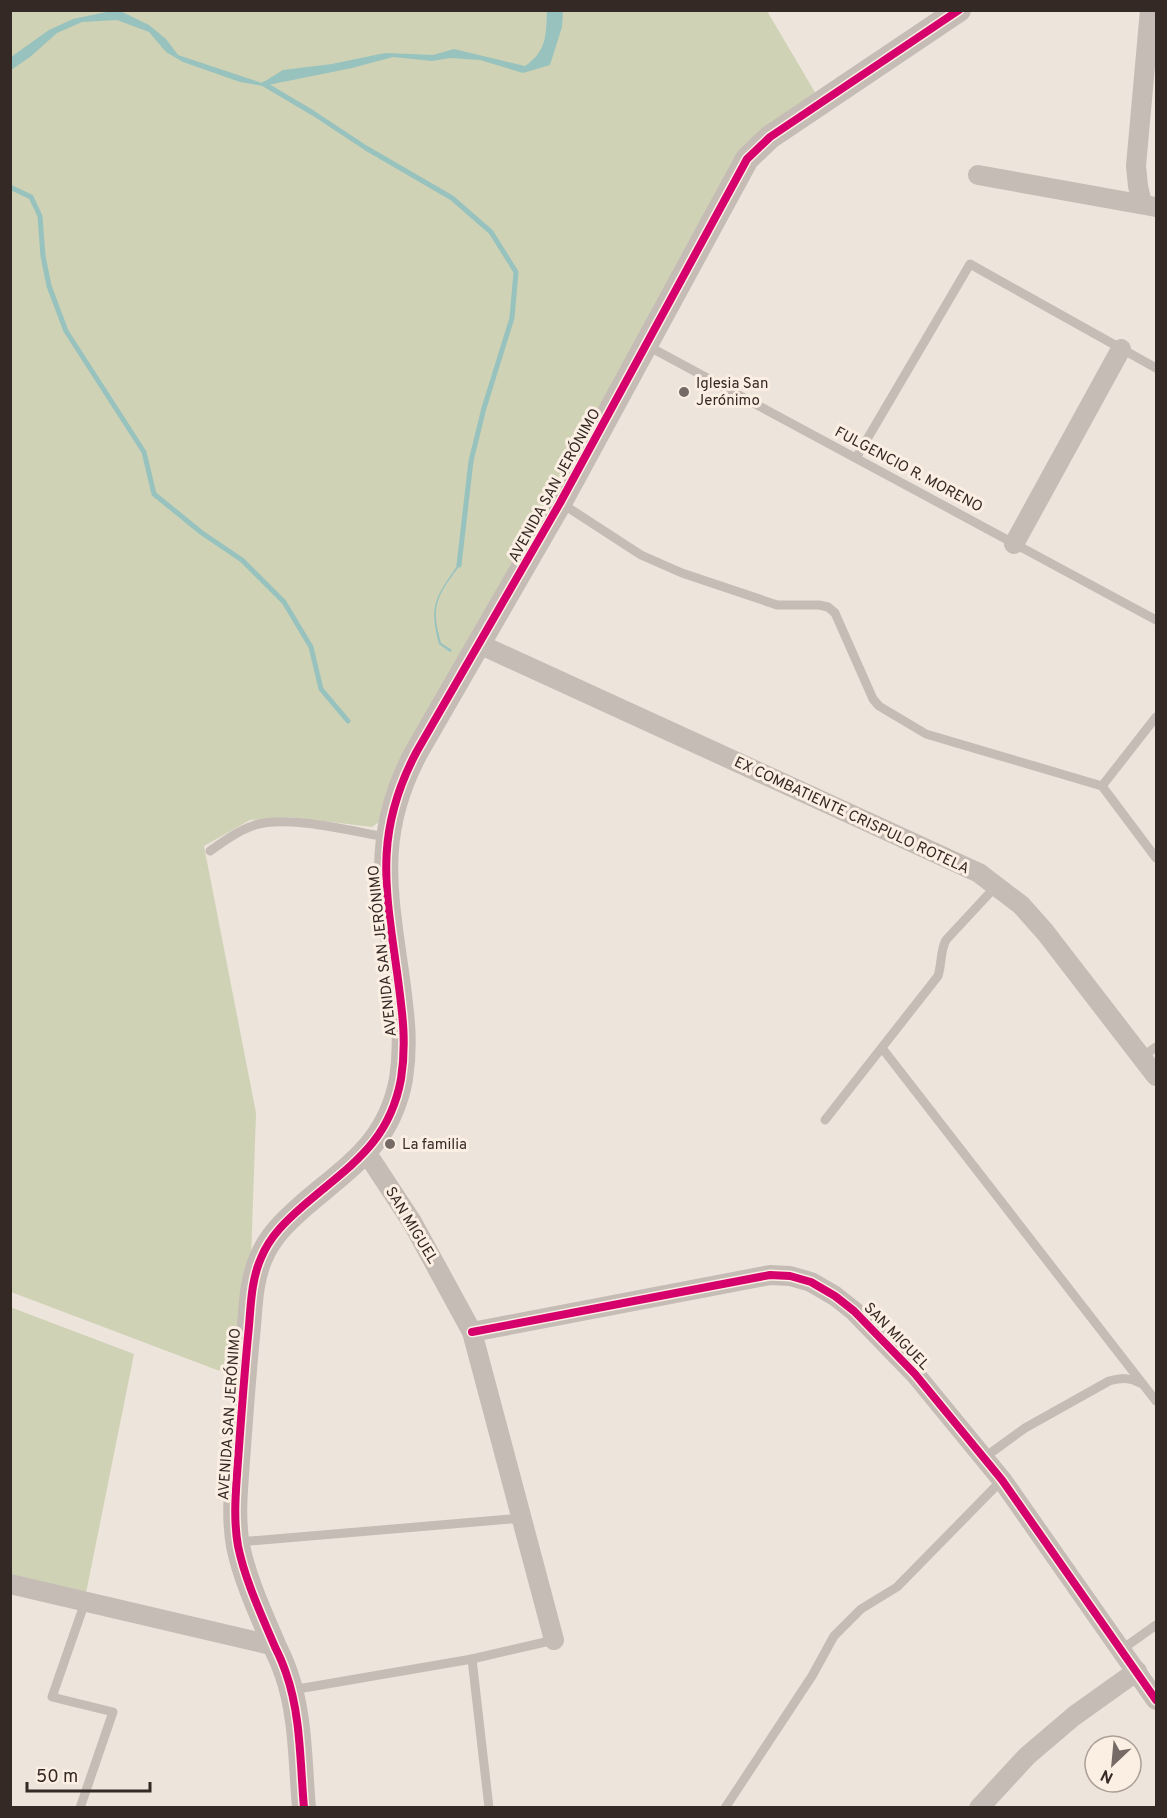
<svg xmlns="http://www.w3.org/2000/svg" width="1167" height="1818" font-family="Overpass,sans-serif">
  <style>
    .green { fill: #cfd2b5 }
    .water { fill: #97c2be }
    .lines { fill: none; stroke-linecap: round; stroke-linejoin: round }
    .stream { stroke: #97c2be; stroke-width: 5 }
    .service { stroke: #c5bcb6; stroke-width: 9 }
    .minor { stroke: #c5bcb6; stroke-width: 20 }
    .tertiary { stroke: #c5bcb6; stroke-width: 24 }
    .cycleway-casing { stroke: #fbeee2; stroke-width: 11 }
    .cycleway { stroke: #d6006c; stroke-width: 8 }
    .poi-dot { fill: #756a65; stroke: #fbeee2; stroke-width: 2 }
    .labels { text-anchor: middle; stroke-width: 6; stroke-linejoin: round; paint-order: stroke }
    .poi-label { font-size: 15px; fill: #352925; stroke: #fbeee2; text-anchor: start }
    .street-label { font-size: 15px; fill: #352925; stroke: #fbeee2 }
  </style>
  <rect width="100%" height="100%" fill="#ede4dc"/>
  <!-- green -->
  <g class="green">
    <polygon points="10,11 767,11 819,99 764,133 382,820 372,827 290,817 250,820 204,846 256,1113 251,1260 235,1370 225,1372 217,1370 11,1292"/>
    <polygon points="10,1307 134,1354 86,1593 11,1575"/>
  </g>
  <!-- water -->
  <g class="water">
    <path d="M116,10L120,11L149,25L166,39L178,55L262,83L283,70L332,64L385,53L433,55L454,49L525,66C547,51 546,35 547,11H563L562,27L550,65L523,73L480,60L450,58L432,61L393,57L352,68L263,86L240,82L183,62L166,52L149,32L117,20L82,22L57,33L30,57L11,70V57L49,30L73,19Z"/>
    <path d="M459,558L460,564C458,569 455,571 452,576C433,602 433,613 441,643L452,650L450,652L439,644C428,603 437,596 459,563Z"/>
  </g>
  <g class="lines">
    <!-- stream -->
    <g class="stream">
      <polyline points="264,84 313,113 366,148 452,198 491,232 516,272 512,318 484,408 471,461 459,565"/>
      <polyline points="10,187 31,197 40,216 43,256 49,286 66,331 144,452 154,494 202,533 242,560 284,602 311,647 321,689 348,721"/>
    </g>
    <!-- service -->
    <g class="service">
      <polyline points="646,345 1156,620"/>
      <polyline points="856,458 970,264 1156,368"/>
      <polyline points="561,503 641,555 682,573 777,605 819,605 828,607 835,613 873,699 879,706 926,734 1102,786 1156,858"/>
      <polyline points="1102,786 1156,717"/>
      <path d="M210,851C224,841 239,830 255,825C289,815 351,831 386,837"/>
      <polyline points="882,1048 1156,1401"/>
      <polyline points="1142,1057 1156,1047"/>
      <path d="M825,1120L938,976C942,964 940,951 946,940L997,885"/>
      <path d="M985,1457L1025,1428L1109,1381C1121,1378 1129,1377 1140,1383"/>
      <polyline points="239,1542 523,1518"/>
      <polyline points="1121,1650 1156,1625"/>
      <polyline points="472,1659 489,1808"/>
      <polyline points="292,1690 472,1659 554,1640"/>
      <polyline points="80,1808 113,1712 52,1697 85,1602"/>
      <polyline points="725,1808 812,1676 834,1636 861,1609 897,1587 1002,1480"/>
    </g>
    <!-- minor -->
    <g class="minor">
      <polyline points="978,175 1156,207"/>
      <polyline points="1142,204 1138,186 1136,166 1150,10"/>
      <polyline points="1014,544 1121,349"/>
      <polyline points="479,644 979,873 1021,905 1045,932 1156,1076"/>
      <polyline points="366,1152 412,1222 472,1332 554,1640"/>
      <polyline points="472,1332 770,1275 790,1276 811,1282 835,1296 854,1311 915,1374 1002,1480 1156,1700"/>
      <polyline points="10,1584 275,1646"/>
      <polyline points="979,1808 1027,1756 1074,1716 1137,1671"/>
    </g>
    <!-- tertiary -->
    <path class="tertiary" d="M304,1808C300,1763 301,1715 286,1673C283,1664 279,1655 275,1647C261,1614 245,1580 238,1546C233,1518 236,1489 238,1461C241,1419 244,1378 248,1336C251,1310 250,1283 261,1258C270,1236 286,1221 303,1206C349,1166 389,1144 401,1079C407,1041 402,1010 397,972C385,887 374,831 417,751L560,503L747,159L770,137L959,10"/>
    <!-- cycleway casing -->
    <g class="cycleway-casing">
      <g id="cycleway">
        <polyline points="472,1332 770,1275 790,1276 811,1282 835,1296 854,1311 915,1374 1002,1480 1156,1700"/>
        <path d="M304,1808C300,1763 301,1715 286,1673C283,1664 279,1655 275,1647C261,1614 245,1580 238,1546C233,1518 236,1489 238,1461C241,1419 244,1378 248,1336C251,1310 250,1283 261,1258C270,1236 286,1221 303,1206C349,1166 389,1144 401,1079C407,1041 402,1010 397,972C385,887 374,831 417,751L560,503L747,159L770,137L959,10"/>
      </g>
    </g>
    <!-- cycleway -->
    <use href="#cycleway" class="cycleway"/>
  </g>
  <!-- markers -->
  <g class="poi-dot">
    <circle cx="684" cy="392" r="6"/>
    <circle cx="390" cy="1144" r="6"/>
  </g>
  <g class="labels">
    <!-- poi labels -->
    <g class="poi-label">
      <text x="696" y="388">Iglesia San<tspan x="696" dy="17">Jerónimo</tspan></text>
      <text x="402" y="1149">La familia</text>
    </g>
    <!-- street labels -->
    <g class="street-label">
      <text transform="translate(909 469) rotate(28)" y="5">FULGENCIO R. MORENO</text>
      <text transform="translate(554 485) rotate(-61)" y="5">AVENIDA SAN JERÓNIMO</text>
      <text transform="translate(852 815) rotate(25)" y="5">EX COMBATIENTE CRISPULO ROTELA</text>
      <text transform="translate(382 951) rotate(-96)" y="5">AVENIDA SAN JERÓNIMO</text>
      <text transform="translate(412 1225) rotate(59)" y="5">SAN MIGUEL</text>
      <text transform="translate(897 1336) rotate(46)" y="5">SAN MIGUEL</text>
      <text transform="translate(229 1414) rotate(-86)" y="5">AVENIDA SAN JERÓNIMO</text>
    </g>
  </g>
  <!-- border -->
  <rect width="1167" height="1818" fill="none" stroke="#352925" stroke-width="24"/>
  <!-- north arrow -->
  <g transform="translate(1113 1764) rotate(206)"><circle r="28" fill="#fbeee2" stroke="#ac9f96" stroke-width="1.5"/>
  <path d="M0-4.5L10 22L0 15L-10 22Z" fill="#756a65"/>
  <text y="-9" font-size="16" font-weight="bold" text-anchor="middle" fill="#352925">N</text>
  </g>
  <!-- scale -->
  <path d="M27 1782v9h123v-9" fill="none" stroke="#352925" stroke-width="3"/>
  <text x="36" y="1782" font-size="18" fill="#352925" stroke="#fbeee2" stroke-width="4.5" paint-order="stroke">50 m</text>
</svg>
